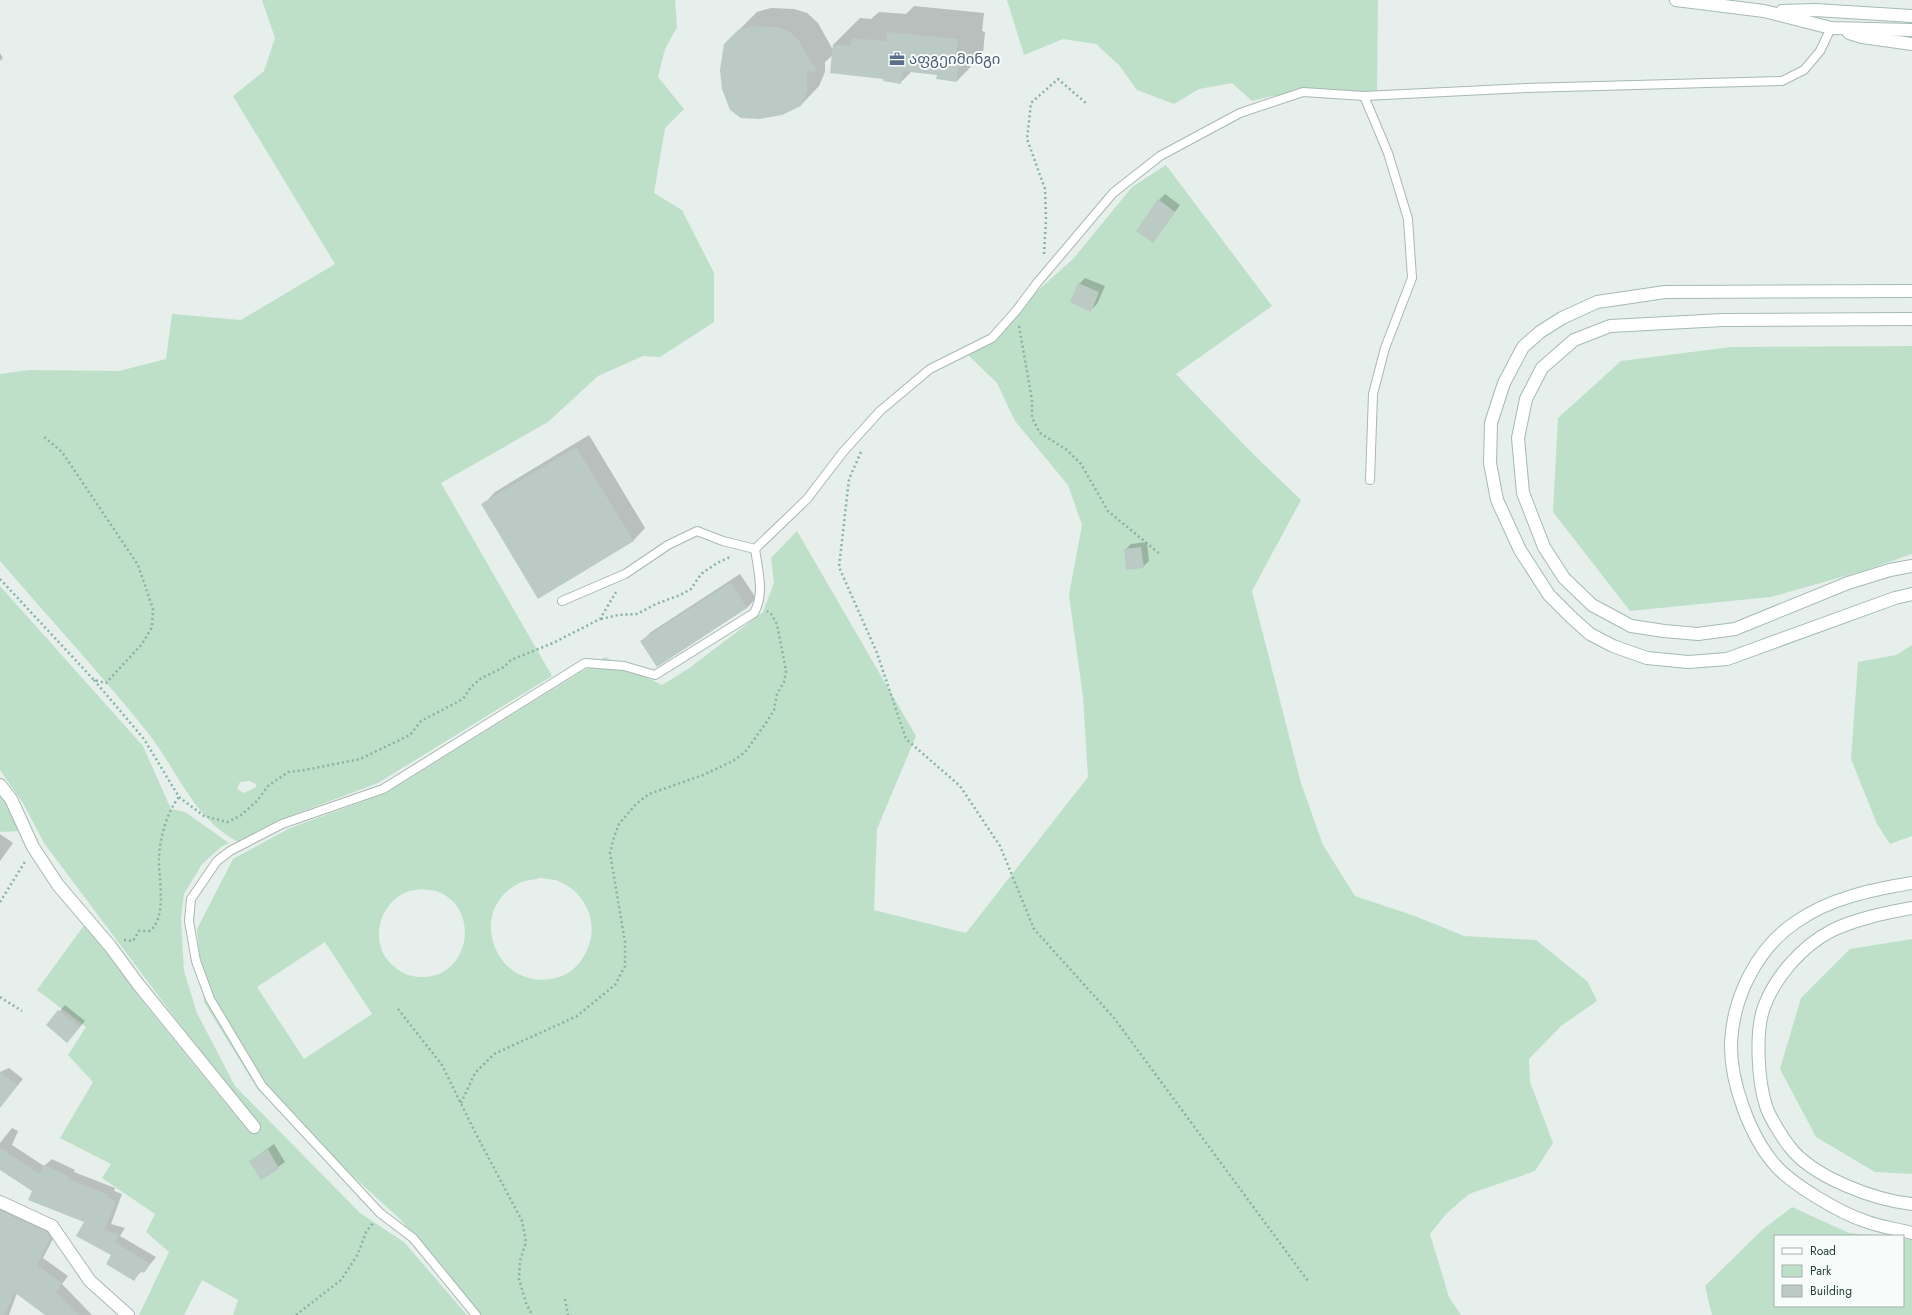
<svg xmlns="http://www.w3.org/2000/svg" width="1912" height="1315" font-family="Jost,'Noto Sans Georgian',sans-serif">
  <style>
    .green { fill: #bfe0c8; fill-rule: evenodd }
    .shadow { fill: #0003 }
    .building { fill: #bbcac4 }
    .lines { fill: none; stroke-linecap: round; stroke-linejoin: round }
    .service-casing { stroke: #a8b8b2; stroke-width: 10 }
    .minor-casing { stroke: #a8b8b2; stroke-width: 14 }
    .secondary-casing { stroke: #a4bbb3; stroke-width: 14 }
    .path { stroke: #86b3a5; stroke-width: 2.5; stroke-dasharray: 2 3; stroke-linecap: butt }
    .service { stroke: #fff; stroke-width: 8 }
    .minor { stroke: #fff; stroke-width: 12 }
    .secondary { stroke: #fff; stroke-width: 12 }
    .labels { text-anchor: middle; stroke-width: 4; stroke-linejoin: round; paint-order: stroke }
    .service-label { font-size: 15px; fill: #4e5e75; stroke: #f7fbf9; text-anchor: start }
  </style>
  <rect width="100%" height="100%" fill="#e6efeb"/>
  <!-- green -->
  <g class="green">
    <path d="M262,0H675L677,27L665,49L658,77L684,109L665,128L654,193L682,210L714,273V322L660,357L643,356L598,376L548,422L441,483L552,676L378,783L277,821L241,843C196,823 177,770 148,733C101,674 49,618 0,561V374L29,370L119,371L166,359L172,314L241,320L335,264L233,96L264,71L275,38ZM249,781L256,784V787L244,793L237,789L240,782Z"/>
    <polygon points="1007,0 1378,0 1377,92 1273,96 1252,101 1232,83 1199,89 1174,104 1137,90 1119,65 1096,44 1063,39 1024,55"/>
    <path d="M1166,165L1272,306L1176,374L1254,455L1301,500L1252,591L1301,783L1323,845L1355,896L1415,916L1464,936L1536,940L1588,982L1597,1001L1561,1026L1529,1059L1530,1082L1553,1143L1535,1171L1469,1194L1447,1213L1430,1234L1449,1297L1461,1315H479L470,1301L400,1219L258,1090L204,1002L197,929L233,859L290,828L386,793L605,657L662,685L688,669L763,612L774,583L771,558L797,531L916,736L877,829L874,910L966,933L1088,777L1083,697L1069,595L1082,525L1068,485L1015,421L997,383L967,354L1073,259L1132,187ZM540,878C546,879 553,879 558,881C584,891 598,920 589,945C584,960 573,973 559,977C495,996 463,907 522,882C527,880 534,880 540,878ZM421,889C426,890 432,890 436,891C482,907 470,978 422,977C407,977 395,970 386,958C371,936 381,902 407,892C411,890 417,890 421,889ZM325,942L372,1014L304,1059L257,987Z"/>
    <polygon points="1912,346 1912,554 1866,570 1771,597 1630,611 1553,512 1558,418 1621,361 1731,347"/>
    <polygon points="0,586 143,746 171,809 185,812 229,843 221,847 202,864 184,894 181,919 184,971 197,1013 235,1086 360,1213 404,1242 467,1315 233,1315 238,1300 202,1280 184,1315 139,1315 169,1252 146,1232 155,1214 102,1178 111,1164 60,1138 93,1082 68,1055 86,1027 37,990 85,924 143,1002 248,1131 258,1122 181,1026 44,843 23,803 0,770"/>
    <polygon points="1912,645 1912,836 1890,844 1877,824 1851,759 1858,662 1896,655"/>
    <polygon points="0,791 10,805 20,831 0,832"/>
    <polygon points="1912,939 1912,1174 1875,1172 1816,1137 1780,1069 1801,998 1850,949"/>
    <polygon points="1792,1207 1849,1233 1879,1236 1775,1236 1775,1306 1903,1306 1903,1239 1912,1240 1912,1315 1712,1315 1705,1286 1762,1230"/>
  </g>
  <!-- shadow -->
  <g class="shadow">
    <polygon points="914,6 984,13 982,31 985,32 983,54 957,81 938,74 912,71 901,82 833,55 825,62 825,72 819,86 801,105 725,44 757,12 771,8 794,9 807,13 818,23 833,50 834,44 860,18 871,19 879,12 906,14"/>
    <polygon points="0,53 3,58 0,61"/>
    <polygon points="1165,194 1180,205 1153,242 1159,200"/>
    <polygon points="1085,278 1105,286 1097,304 1091,310 1079,284"/>
    <polygon points="589,435 645,528 633,541 483,505 495,492"/>
    <polygon points="1147,542 1149,561 1143,567 1125,550 1131,544"/>
    <polygon points="740,574 756,598 747,608 642,641 651,632"/>
    <polygon points="0,834 13,843 0,861"/>
    <polygon points="65,1005 85,1021 73,1035 47,1025"/>
    <polygon points="9,1068 23,1079 0,1106 0,1072"/>
    <polygon points="12,1128 18,1131 12,1145 44,1166 52,1159 75,1170 74,1172 115,1188 114,1191 122,1194 111,1224 125,1228 120,1236 156,1257 144,1272 142,1271 134,1279 85,1221 0,1169 0,1143"/>
    <polygon points="274,1144 285,1162 262,1179 250,1161"/>
    <polygon points="0,1199 57,1231 43,1258 68,1276 62,1284 92,1315 47,1315 17,1293 9,1315 0,1315"/>
  </g>
  <!-- building -->
  <g class="building">
    <polygon points="752,26 775,27 789,31 799,41 817,72 807,71 807,91 801,106 782,115 759,119 741,118 730,110 722,89 720,70 724,44 738,30"/>
    <polygon points="887,32 958,39 956,57 959,58 957,82 936,79 937,75 902,71 901,84 883,81 883,79 830,73 833,44 851,46 851,38 886,41"/>
    <polygon points="1158,199 1175,212 1153,243 1136,231"/>
    <polygon points="1078,283 1099,292 1091,312 1070,302"/>
    <polygon points="576,447 634,541 538,599 481,504"/>
    <polygon points="1141,547 1144,568 1126,570 1124,549"/>
    <polygon points="731,582 747,608 657,667 640,641"/>
    <polygon points="58,1010 80,1027 67,1043 46,1025"/>
    <polygon points="0,1072 18,1085 0,1108"/>
    <polygon points="0,1148 40,1174 44,1165 69,1176 68,1179 109,1195 108,1198 116,1201 105,1230 119,1235 115,1242 150,1264 144,1273 140,1271 134,1281 106,1264 111,1255 76,1236 84,1222 28,1200 32,1191 0,1170"/>
    <polygon points="268,1149 279,1169 261,1180 249,1161"/>
    <polygon points="0,1210 47,1232 51,1238 37,1265 62,1283 56,1292 79,1315 45,1315 14,1292 5,1315 0,1315"/>
  </g>
  <g class="lines">
    <!-- service casing -->
    <g class="service-casing">
      <g id="service">
        <polyline points="1364,96 1388,153 1408,219 1412,278 1385,348 1373,394 1370,480"/>
        <polyline points="755,549 807,499 843,452 880,411 930,369 992,338 1016,311 1037,283 1113,193 1160,156 1240,113 1303,92 1364,96 1526,88 1782,81 1804,70 1820,51 1831,28"/>
        <polyline points="562,601 625,574 668,545 697,531 723,541 755,549"/>
        <path d="M476,1315L413,1238L380,1213L262,1086L210,999L196,961L189,921L191,899L217,861L230,851L282,824L383,789L585,663L624,666L655,675L754,613C765,594 758,570 755,549"/>
      </g>
    </g>
    <!-- minor casing -->
    <g class="minor-casing">
      <g id="minor">
        <polyline points="0,785 11,799 33,847 58,885 110,946 138,984 254,1127"/>
        <polyline points="0,1202 52,1226 90,1281 128,1315"/>
      </g>
    </g>
    <!-- secondary casing -->
    <g class="secondary-casing">
      <g id="secondary">
        <polyline points="1676,0 1764,11 1831,28 1912,30"/>
        <polyline points="1782,11 1815,10 1912,16"/>
        <polyline points="1849,33 1862,37 1912,44"/>
        <polyline points="1912,291 1665,292 1597,302 1562,318 1540,332 1523,347 1504,383 1491,423 1490,463 1497,500 1520,550 1549,595 1571,617 1590,634 1613,646 1647,658 1688,662 1727,659 1895,598 1912,594"/>
        <polyline points="1912,319 1723,320 1610,326 1574,340 1542,368 1526,399 1518,438 1523,493 1544,547 1564,578 1592,605 1631,626 1664,631 1698,634 1735,629 1848,583 1890,570 1912,566"/>
        <path d="M1912,883C1871,890 1830,898 1796,922C1757,948 1733,997 1731,1043C1730,1082 1750,1137 1776,1166C1793,1185 1840,1213 1865,1221C1880,1227 1897,1229 1912,1233"/>
        <path d="M1912,908C1885,913 1855,919 1831,931C1802,946 1775,977 1764,1007C1755,1032 1758,1081 1766,1106C1769,1116 1782,1137 1789,1146C1812,1177 1874,1200 1912,1204"/>
      </g>
    </g>
    <!-- path -->
    <g class="path">
      <polyline points="1044,254 1046,220 1045,189 1027,139 1031,103 1058,79 1087,104"/>
      <polyline points="1019,326 1032,400 1032,418 1040,433 1067,450 1081,464 1108,511 1161,555"/>
      <polyline points="861,452 849,479 839,567 877,653 906,739 960,786 1000,846 1034,929 1114,1018 1308,1281"/>
      <polyline points="0,579 94,680 106,683 142,644 152,627 153,609 138,565 62,452 43,436"/>
      <polyline points="601,619 618,615 637,614 656,604 680,595 691,589 701,574 717,563 732,556"/>
      <polyline points="94,680 144,739 179,797 204,816 227,822 240,816 257,801 268,786 288,772 305,770 360,759 410,735 421,721 463,699 471,687 480,679 504,667 511,660 553,643 600,619 616,592"/>
      <polyline points="0,902 26,860"/>
      <path d="M124,940L133,941L139,931H150C168,915 158,879 159,857C160,837 167,812 179,797"/>
      <polyline points="0,997 22,1011"/>
      <polyline points="398,1009 442,1065 475,1132 522,1221 526,1242 520,1261 519,1279 526,1303 532,1315"/>
      <polyline points="461,1103 475,1073 494,1054 577,1016 615,985 625,966 625,942 610,853 614,837 619,824 636,804 649,794 703,775 733,761 745,752 766,723 774,710 777,694 784,682 786,671 777,624 771,614 767,611"/>
      <polyline points="565,1299 568,1315"/>
      <polyline points="296,1315 341,1280 358,1254 366,1232 373,1223"/>
    </g>
    <!-- service -->
    <use href="#service" class="service"/>
    <!-- minor -->
    <use href="#minor" class="minor"/>
    <!-- secondary -->
    <use href="#secondary" class="secondary"/>
  </g>
  <!-- icons -->
  <defs>
    <g id="office-bare" transform="scale(1.2)"><path d="M-6-3h4V-5.5h4V-3h4V5H-6ZM-1-4.5V-3h2v-1.5ZM-6 0V1H6V0Z" fill="#5c6f8a" stroke="#f7fbf9" stroke-width="2.5" paint-order="stroke"/></g>
  </defs>
  <g fill-rule="evenodd">
    <use href="#office-bare" x="897" y="59"/>
  </g>
  <g class="labels">
    <!-- service labels -->
    <g class="service-label">
      <text x="909" y="64">აფგეიმინგი</text>
    </g>
  </g>
  <!-- legend -->
  <rect x="1774" y="1235" width="130" height="72" fill="#f7fbf9" stroke="#a3b1ad"/>
  <rect x="1782" y="1248" width="20" height="6" fill="#ffffff" stroke="#a3b1ad"/>
  <text x="1810" y="1255" font-size="12" fill="#24423a">Road</text>
  <rect x="1782" y="1265" width="20" height="12" fill="#bfe0c8" stroke="#a3b1ad"/>
  <text x="1810" y="1275" font-size="12" fill="#24423a">Park</text>
  <rect x="1782" y="1285" width="20" height="12" fill="#bbcac4" stroke="#a3b1ad"/>
  <text x="1810" y="1295" font-size="12" fill="#24423a">Building</text>
</svg>
